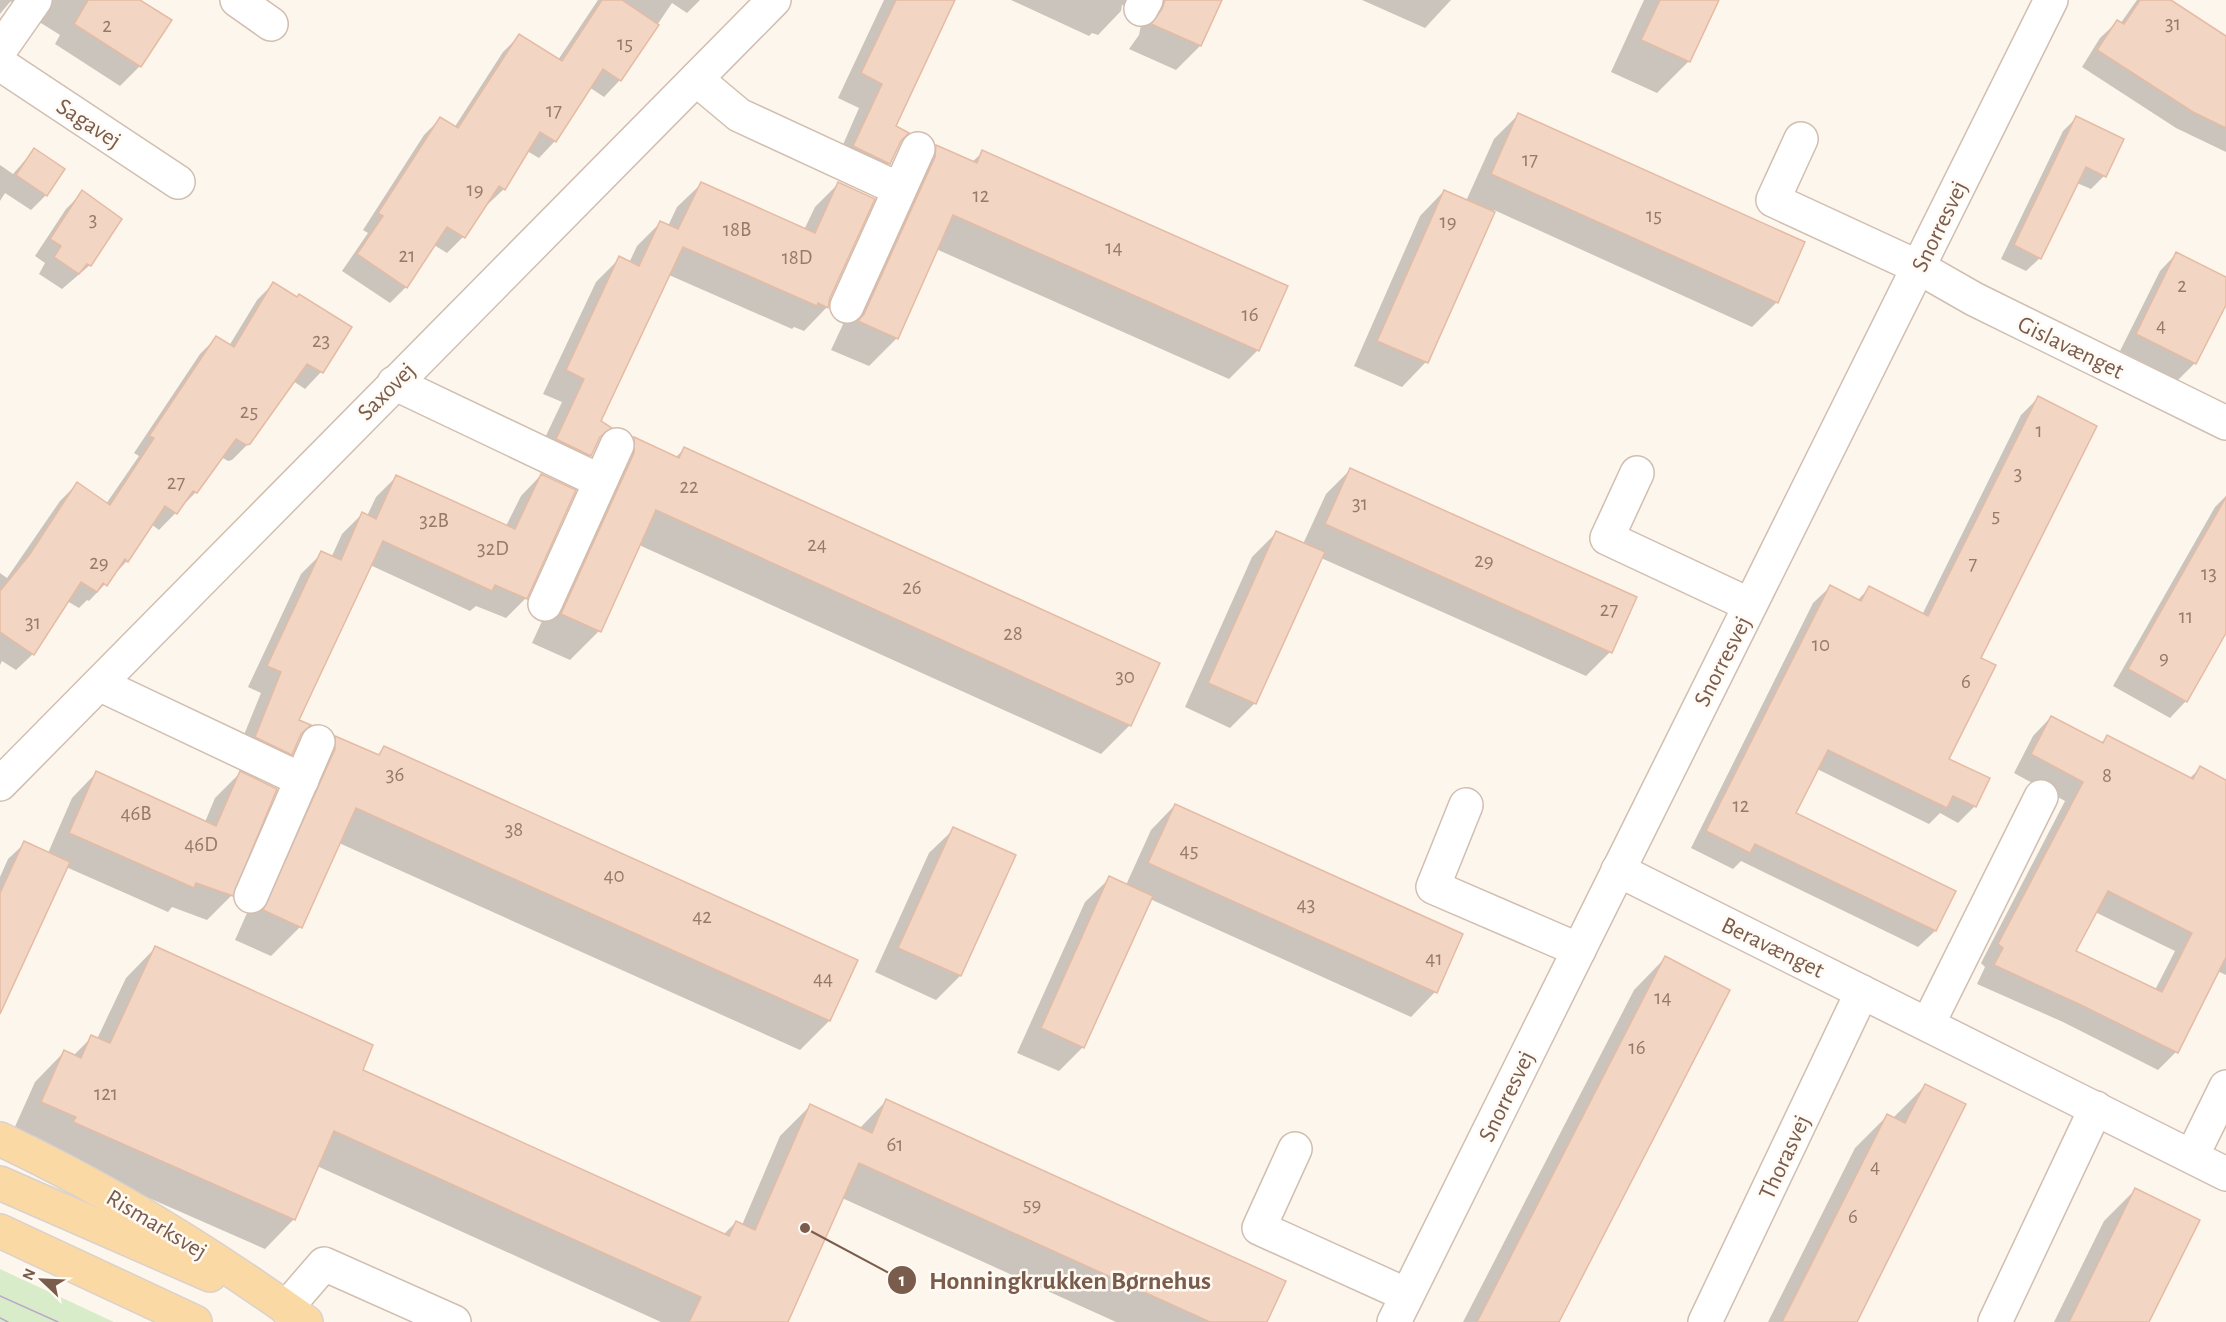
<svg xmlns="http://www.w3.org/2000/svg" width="2226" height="1322" font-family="'Alegreya Sans',sans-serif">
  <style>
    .green { fill: #d8ecc9 }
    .shadow { fill: #0003; fill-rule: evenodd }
    .building { fill: #f3d5c3; stroke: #e6bba3; stroke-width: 1.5; fill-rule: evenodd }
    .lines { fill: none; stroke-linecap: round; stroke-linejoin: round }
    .minor-casing { stroke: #d1beb0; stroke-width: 36 }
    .major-casing { stroke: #dad1cd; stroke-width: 36 }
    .minor { stroke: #fff; stroke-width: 33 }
    .major { stroke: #fbd9a5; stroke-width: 33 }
    .tram { stroke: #b9a8c9; stroke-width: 1.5 }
    .labels { text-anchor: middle; stroke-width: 5; stroke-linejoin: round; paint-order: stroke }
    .number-label { font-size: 21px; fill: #987a6a }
    .street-label { font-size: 24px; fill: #7a5c4d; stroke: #fffaf3 }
    .leader { fill: none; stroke: #7a5c4d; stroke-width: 2 }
    .callout-dot { fill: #7a5c4d; stroke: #fffaf3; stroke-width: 2 }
    .mark-label { font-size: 18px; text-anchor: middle; font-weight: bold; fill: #fff }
    .callout-label { font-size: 26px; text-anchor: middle; font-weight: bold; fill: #7a5c4d; stroke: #fffaf3; stroke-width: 5; stroke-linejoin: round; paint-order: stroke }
  </style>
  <rect width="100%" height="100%" fill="#fdf6ec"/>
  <!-- green -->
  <polygon class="green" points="0,1269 101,1316 114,1322 0,1322"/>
  <!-- shadow -->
  <g class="shadow">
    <polygon points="0,0 138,0 140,66 120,86 55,44 60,35 33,18 15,1 10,2 0,14"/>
    <polygon points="598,0 700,0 687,13 672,3 620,80 604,97 589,87 555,141 539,158 527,151 504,189 487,205 485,204 463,237 447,253 434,245 406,287 390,303 342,271 368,233 363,230 424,135 440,119 454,128 503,52 519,36 558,60"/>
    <polygon points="884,0 954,0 895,126 900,140 889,164 865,188 831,172 859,108 838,98"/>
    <polygon points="1011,0 1220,0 1200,46 1176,70 1129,49 1139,35 1141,25 1130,7 1122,5 1121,11 1098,35 1092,33 1089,36"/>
    <polygon points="1362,0 1451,0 1425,28"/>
    <polygon points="1644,0 1717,0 1689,61 1657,93 1611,72"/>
    <polygon points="2137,0 2168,0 2226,38 2226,152 2176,128 2082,67 2100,38 2117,22 2120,24"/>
    <polygon points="1518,115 1777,302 1752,327 1494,210 1426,362 1402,387 1354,366 1420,216 1444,191 1466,201 1494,139"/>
    <polygon points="2076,118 2104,176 2091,189 2077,183 2040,258 2026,271 2001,259 2063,131"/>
    <polygon points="936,147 972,162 983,152 1258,350 1229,379 936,249 897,338 869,366 831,350 907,187 908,175"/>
    <polygon points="34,150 46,195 31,210 5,193 0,201 0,165 13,174"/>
    <polygon points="839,183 827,307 804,331 794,327 792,329 669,275 599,423 609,428 597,440 590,455 567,479 533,463 562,402 543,394 596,282 620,258 629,263 637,246 661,222 668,226 677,207 701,184 804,230 815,207"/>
    <polygon points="83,192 90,265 62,289 39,274 45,263 35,256 66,209"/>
    <polygon points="2176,254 2226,279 2226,302 2195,363 2178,380 2120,351 2160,271"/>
    <polygon points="273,284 350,327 321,372 305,389 293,381 249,443 232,460 228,461 221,457 196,492 159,530 151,524 127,561 89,601 87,600 79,608 67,601 33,654 16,670 2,661 0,665 0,573 7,578 60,501 77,484 106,504 139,456 134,453 200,354 216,338 229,346 257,300"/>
    <polygon points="2038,398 1979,659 1947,759 1975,806 1958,823 1940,813 1929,824 1817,769 1794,814 1954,892 1935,931 1918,947 1741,861 1733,869 1691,848 1813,603 1830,587 1857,601 1869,588 1922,615 2021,415"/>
    <polygon points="634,439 675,458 685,448 1130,725 1101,754 639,545 599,631 570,660 532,643 605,483 605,468"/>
    <polygon points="1350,470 1610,652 1586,676 1321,558 1255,703 1230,728 1185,707 1252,557 1277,532 1303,544 1326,494"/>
    <polygon points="541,475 526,598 506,618 476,606 470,611 370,565 297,721 299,735 291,754 270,774 235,757 261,693 248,687 301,574 322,553 331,558 342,534 362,514 367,516 376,497 396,477 506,526 521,496"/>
    <polygon points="2226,496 2226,630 2186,701 2170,718 2113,686 2215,507"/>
    <path d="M2051,717L2101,743L2107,737L2190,778L2200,768L2226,781V975L2217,971L2176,1052L2158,1070L2063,1022L1977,984L1985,967L1981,963L2065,801L2014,773L2033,736ZM2095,912L2175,951L2155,990L2074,951Z"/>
    <polygon points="335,738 377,756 384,748 856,960 829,1021 800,1050 339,843 300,927 271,956 235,940 306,780 306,767"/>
    <polygon points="96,773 205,822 215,798 240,773 275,790 231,896 207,920 172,907 168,912 66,867 0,989 0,877 8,859 25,843 48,853 72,798"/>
    <polygon points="1175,805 1461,935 1435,992 1411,1017 1150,899 1083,1047 1059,1071 1017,1053 1085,902 1110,878 1126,885 1151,830"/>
    <polygon points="954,829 960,976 936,1000 875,972 929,853"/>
    <polygon points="155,948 361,1070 723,1235 736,1222 742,1225 780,1136 810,1106 859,1129 886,1101 1266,1322 1116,1322 842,1198 786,1322 661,1322 317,1166 294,1219 265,1249 44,1152 13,1131 35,1082 64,1052 73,1056 92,1037 97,1039 126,978"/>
    <polygon points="1665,958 1557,1322 1463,1322 1634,990"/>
    <polygon points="1925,1086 1855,1322 1768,1322 1855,1148 1887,1116 1894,1117"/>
    <polygon points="2135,1190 2148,1322 2054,1322 2104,1221"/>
  </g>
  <!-- building -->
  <g class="building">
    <polygon points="88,0 140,0 172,20 141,67 74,24"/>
    <polygon points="602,0 622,0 659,25 621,81 603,69 556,142 540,132 505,190 499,186 465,238 447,227 407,288 357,254 383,216 378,213 440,117 458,128 519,34 562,61"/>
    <polygon points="896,0 955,0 896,126 909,133 901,141 890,164 853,146 882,84 861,73"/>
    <polygon points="1165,0 1222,0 1201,46 1151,24 1162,9"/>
    <polygon points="1660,0 1719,0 1690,62 1641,40"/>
    <polygon points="2140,0 2171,0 2226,36 2226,128 2193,112 2097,50 2117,20 2124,24"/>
    <polygon points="1518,113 1805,242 1778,303 1491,174"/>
    <polygon points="2076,116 2124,139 2106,177 2086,167 2041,259 2014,245"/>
    <polygon points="936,145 977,163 982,150 1288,286 1259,351 953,215 898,339 858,321 864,314 935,157"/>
    <polygon points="34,148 65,169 47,196 16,175"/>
    <polygon points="701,182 815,233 838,182 875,199 830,298 828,308 818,303 817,306 683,247 601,421 612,428 600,437 591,456 556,439 584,379 566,370 619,256 639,266 660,221 678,229"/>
    <polygon points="82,190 122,219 91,266 87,264 79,274 54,257 61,246 50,239"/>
    <polygon points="1444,190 1495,212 1428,363 1377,341"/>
    <polygon points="2176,252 2226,277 2226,305 2196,364 2136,334"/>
    <polygon points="273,282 297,297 299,294 352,327 323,373 307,364 250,444 246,445 236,439 197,493 193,491 177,514 165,506 128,562 125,559 107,586 103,583 97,592 81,582 34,655 0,632 0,591 30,554 77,482 110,505 154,438 149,436 216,336 234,347"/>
    <polygon points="2038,396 2097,426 1981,658 1996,665 1949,759 1990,778 1976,807 1953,796 1947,808 1828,750 1796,813 1956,891 1936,931 1755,844 1750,853 1706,831 1830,585 1861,601 1869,586 1928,616"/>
    <polygon points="634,437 679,458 684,447 1160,663 1131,726 656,510 601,632 561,614 634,453"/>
    <polygon points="1350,468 1637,597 1612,653 1325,524"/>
    <polygon points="541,474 576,490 527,599 495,585 492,591 383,541 299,720 311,725 301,734 292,755 255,737 281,672 267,666 321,551 341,560 362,512 376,519 396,475 515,529"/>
    <polygon points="2226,497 2226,633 2187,702 2128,669"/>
    <polygon points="1276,531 1325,552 1256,704 1208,683"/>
    <path d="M2051,716L2103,743L2107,735L2193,779L2200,766L2226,780V957L2178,1053L2081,1005L1994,965L2003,948L1998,944L2083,782L2031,754ZM2108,891L2192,933L2162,992L2076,951Z"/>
    <polygon points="335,736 379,755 384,746 858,960 830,1021 356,808 302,928 263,910 335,749"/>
    <polygon points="96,771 216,826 240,771 277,789 233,896 196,883 194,888 69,833"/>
    <polygon points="1175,804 1463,934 1437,993 1148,863"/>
    <polygon points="953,827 1016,855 961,976 898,948"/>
    <polygon points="24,841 70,862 0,1014 0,893"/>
    <polygon points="1109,876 1153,896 1084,1048 1041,1028"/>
    <polygon points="155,946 373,1045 363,1070 729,1236 736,1221 755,1230 810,1104 872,1133 886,1099 1286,1281 1267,1322 1210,1322 859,1163 788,1322 689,1322 701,1297 334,1131 295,1220 73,1122 76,1117 41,1102 64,1050 81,1058 91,1035 110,1043"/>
    <polygon points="1665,956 1730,990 1559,1322 1477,1322"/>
    <polygon points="1925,1084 1966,1104 1857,1322 1782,1322 1887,1114 1905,1123"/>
    <polygon points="2135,1188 2200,1220 2149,1322 2069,1322"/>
  </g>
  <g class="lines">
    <!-- minor casing -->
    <g class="minor-casing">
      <g id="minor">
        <polyline points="237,0 271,24"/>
        <polyline points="1141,9 1146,0"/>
        <polyline points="0,50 35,0"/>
        <polyline points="0,64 178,182"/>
        <polyline points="696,79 739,115 899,189"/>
        <polyline points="1801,139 1773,200 1918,267 1974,299 2226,423"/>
        <polyline points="847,306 918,149"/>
        <polyline points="394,383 600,481"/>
        <polyline points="1637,473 1607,538 1750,605"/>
        <polyline points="545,604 617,445"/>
        <polyline points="99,684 302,780"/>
        <polyline points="0,784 774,0"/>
        <polyline points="1466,805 1433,887 1579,950"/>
        <polyline points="1618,870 2226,1174"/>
        <polyline points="251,896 318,742"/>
        <polyline points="1928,1024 2041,797"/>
        <polyline points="1295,1149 1259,1228 1407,1295"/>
        <polyline points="2192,1156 2226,1087"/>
        <polyline points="286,1308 324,1264 454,1322"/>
        <polyline points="1394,1322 2051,0"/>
        <polyline points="1705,1322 1862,992"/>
        <polyline points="1995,1322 2096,1108"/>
      </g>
    </g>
    <!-- major casing -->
    <g class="major-casing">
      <g id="major">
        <path d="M0,1139C108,1190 209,1252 306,1322"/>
        <polyline points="0,1183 210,1275"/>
        <polyline points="0,1231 195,1322"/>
      </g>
    </g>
    <!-- minor -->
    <use href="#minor" class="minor"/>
    <!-- major -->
    <use href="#major" class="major"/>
    <!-- tram -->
    <g class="tram">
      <polyline points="0,1296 58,1322"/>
      <polyline points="0,1318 8,1322"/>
    </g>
  </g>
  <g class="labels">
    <!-- number labels -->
    <g class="number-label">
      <text x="2173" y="30">31</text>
      <text x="107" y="32">2</text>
      <text x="625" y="50">15</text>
      <text x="554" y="117">17</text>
      <text x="1530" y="166">17</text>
      <text x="475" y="196">19</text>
      <text x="981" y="202">12</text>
      <text x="1654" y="222">15</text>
      <text x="93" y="226">3</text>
      <text x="1448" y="228">19</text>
      <text x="737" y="236">18B</text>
      <text x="1114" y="254">14</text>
      <text x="407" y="262">21</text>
      <text x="797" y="264">18D</text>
      <text x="2182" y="292">2</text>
      <text x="1250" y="321">16</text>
      <text x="2161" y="332">4</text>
      <text x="321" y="347">23</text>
      <text x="249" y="418">25</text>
      <text x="2039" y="437">1</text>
      <text x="2018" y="480">3</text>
      <text x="176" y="489">27</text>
      <text x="689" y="493">22</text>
      <text x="1360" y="510">31</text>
      <text x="1996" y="522">5</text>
      <text x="434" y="527">32B</text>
      <text x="817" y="551">24</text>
      <text x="493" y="555">32D</text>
      <text x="1484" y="567">29</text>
      <text x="99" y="569">29</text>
      <text x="1973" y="570">7</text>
      <text x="2209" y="580">13</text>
      <text x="912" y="594">26</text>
      <text x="1609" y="616">27</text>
      <text x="2186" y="623">11</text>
      <text x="33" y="629">31</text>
      <text x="1013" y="640">28</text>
      <text x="1821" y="651">10</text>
      <text x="2164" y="664">9</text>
      <text x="1125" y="683">30</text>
      <text x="1966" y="688">6</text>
      <text x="395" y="781">36</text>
      <text x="2107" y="782">8</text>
      <text x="1741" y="812">12</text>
      <text x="136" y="820">46B</text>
      <text x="514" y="836">38</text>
      <text x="201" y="851">46D</text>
      <text x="1189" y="857">45</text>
      <text x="614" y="882">40</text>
      <text x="1306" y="911">43</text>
      <text x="702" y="923">42</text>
      <text x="1434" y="965">41</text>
      <text x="823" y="985">44</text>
      <text x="1663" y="1004">14</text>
      <text x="1637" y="1054">16</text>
      <text x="106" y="1100">121</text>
      <text x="895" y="1151">61</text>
      <text x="1875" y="1173">4</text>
      <text x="1032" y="1211">59</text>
      <text x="1853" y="1223">6</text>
    </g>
    <!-- street labels -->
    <g class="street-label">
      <text transform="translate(89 123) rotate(33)" y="8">Sagavej</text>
      <text transform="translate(1939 226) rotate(-64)" y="8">Snorresvej</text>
      <text transform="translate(2071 347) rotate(26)" y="8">Gislavænget</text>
      <text transform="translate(386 391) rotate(-45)" y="8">Saxovej</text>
      <text transform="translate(1722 661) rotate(-63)" y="8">Snorresvej</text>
      <text transform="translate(1773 947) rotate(26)" y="8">Beravænget</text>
      <text transform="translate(1506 1096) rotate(-64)" y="8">Snorresvej</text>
      <text transform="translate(1784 1157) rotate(-65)" y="8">Thorasvej</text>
      <text transform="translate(157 1224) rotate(31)" y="8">Rismarksvej</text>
    </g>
  </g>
  <!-- callouts -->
  <path class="leader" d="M805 1228L902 1280"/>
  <g class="callout-dot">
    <circle cx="805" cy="1228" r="6"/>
    <circle cx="902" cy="1280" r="15"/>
  </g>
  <g class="mark-label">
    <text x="902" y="1286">1</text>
  </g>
  <g class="callout-label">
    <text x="1070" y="1289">Honningkrukken Børnehus</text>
  </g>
  <!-- north arrow -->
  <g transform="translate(42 1280) rotate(293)" stroke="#fffaf3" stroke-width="4.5" paint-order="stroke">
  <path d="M0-4.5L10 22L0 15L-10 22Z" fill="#7a5c4d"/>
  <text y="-9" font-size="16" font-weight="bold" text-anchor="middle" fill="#7a5c4d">N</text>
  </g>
</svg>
